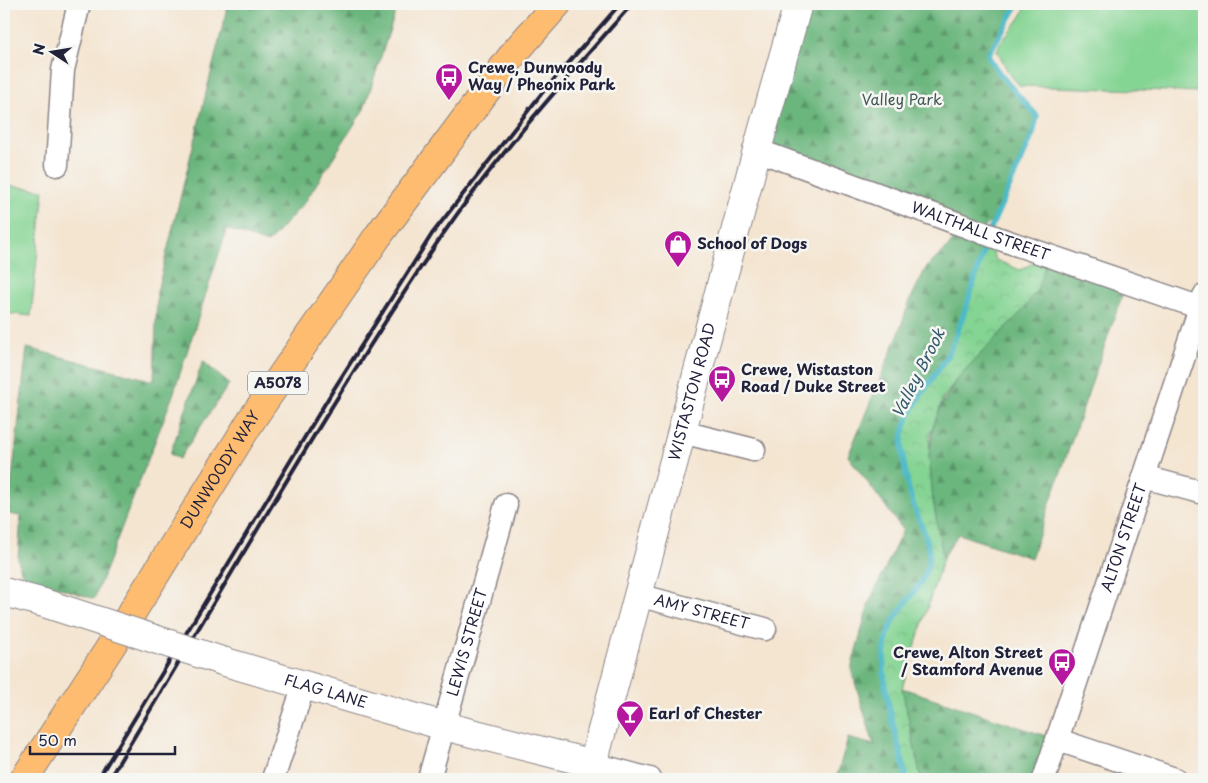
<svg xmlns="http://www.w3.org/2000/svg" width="1208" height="783" font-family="'Playpen Sans',sans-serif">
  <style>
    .green { fill: #84d493; stroke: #537b67 }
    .forest { fill: url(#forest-firs); stroke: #466c5c }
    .park { fill: url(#park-crowns); stroke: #537b67 }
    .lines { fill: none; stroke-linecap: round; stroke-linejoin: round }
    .stream { stroke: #4dbac8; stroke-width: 5.5 }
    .minor-casing { stroke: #8b8486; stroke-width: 25 }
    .tertiary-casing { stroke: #8b8486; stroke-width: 30 }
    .primary-casing { stroke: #8b8486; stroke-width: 30 }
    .minor { stroke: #fff; stroke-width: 22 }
    .tertiary { stroke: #fff; stroke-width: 28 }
    .primary { stroke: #febc70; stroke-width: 28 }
    .rail { stroke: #22223b; stroke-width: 4 }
    .tertiary-bridge-casing { stroke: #8b8486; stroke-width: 30; stroke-linecap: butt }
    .tertiary-bridge { stroke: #fff; stroke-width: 28 }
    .labels { text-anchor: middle; stroke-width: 5; stroke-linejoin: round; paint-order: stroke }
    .shield { fill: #f6f6f2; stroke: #626272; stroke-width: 1 }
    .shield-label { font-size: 14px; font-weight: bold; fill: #22223b }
    .poi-label { font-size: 15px; font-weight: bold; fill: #22223b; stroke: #f6f6f2; text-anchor: start }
    .park-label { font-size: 15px; fill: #3f5755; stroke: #f6f6f2 }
    .street-label { font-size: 15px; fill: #22223b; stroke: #f6f6f2 }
    .water-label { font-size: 16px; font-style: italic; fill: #31576c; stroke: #f6f6f2 }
  </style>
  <defs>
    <pattern id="forest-firs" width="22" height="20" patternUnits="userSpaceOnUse" patternTransform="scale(1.25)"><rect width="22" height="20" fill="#6bb67d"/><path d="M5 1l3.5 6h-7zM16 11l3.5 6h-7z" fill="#589468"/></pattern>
    <pattern id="park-crowns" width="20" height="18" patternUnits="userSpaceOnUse" patternTransform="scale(1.25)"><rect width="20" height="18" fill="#84d493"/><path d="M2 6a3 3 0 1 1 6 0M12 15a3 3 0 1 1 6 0" fill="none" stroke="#72b680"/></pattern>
  </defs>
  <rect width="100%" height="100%" fill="#f6f6f2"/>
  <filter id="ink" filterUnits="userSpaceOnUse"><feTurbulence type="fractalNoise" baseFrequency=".02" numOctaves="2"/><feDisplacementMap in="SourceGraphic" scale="10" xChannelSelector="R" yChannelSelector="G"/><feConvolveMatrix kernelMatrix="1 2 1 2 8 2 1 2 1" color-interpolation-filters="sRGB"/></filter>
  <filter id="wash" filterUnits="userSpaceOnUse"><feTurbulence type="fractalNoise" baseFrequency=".0096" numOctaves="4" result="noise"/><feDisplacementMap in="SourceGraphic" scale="20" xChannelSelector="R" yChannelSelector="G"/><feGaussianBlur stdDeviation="1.12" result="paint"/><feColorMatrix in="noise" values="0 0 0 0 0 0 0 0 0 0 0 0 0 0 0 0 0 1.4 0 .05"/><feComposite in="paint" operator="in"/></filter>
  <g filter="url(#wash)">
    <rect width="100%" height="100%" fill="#f4e5d1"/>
    <!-- green -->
    <g class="green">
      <path d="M1026,4H1204V44L1199,92L1020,86L1008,72L997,50C1004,32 1022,23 1026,4Z"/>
      <polygon points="4,185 44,190 31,316 4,313"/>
    </g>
    <!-- forest -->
    <g class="forest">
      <polygon points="228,4 398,4 364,109 305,202 268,243 227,229 173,395 94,599 22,575 18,559 21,516 8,514 27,348 154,381 157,292"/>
      <path d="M798,4H1018L988,55C994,71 1024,101 1037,116L1012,182L994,219L980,231L987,240L969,301L949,351L905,424L902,442L913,504L926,539L929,556L925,575L890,626L883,661L906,779H836L848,738L874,745L851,669L869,603L903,530L848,456L898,335L910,300L926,268L948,247L963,225L757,150Z"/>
      <polygon points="1048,255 1125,287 1031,558 958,534 943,558 933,501 929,456 934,418 958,377 1023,310"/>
      <polygon points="203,361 229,384 179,459 170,454"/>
      <polygon points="902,688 1058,740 1044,779 921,779"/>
    </g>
    <!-- park -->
    <path class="park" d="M987,240L996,260L1020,270L1048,255L1037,290L1023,310L958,377L943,399L930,435L929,456L933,501L943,558L902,688L921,779H906C899,732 871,673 890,627C900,602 924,587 928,559C931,540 919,522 913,505C909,490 902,460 903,445C905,410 933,382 949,351C967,317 975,277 987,240Z"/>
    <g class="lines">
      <!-- stream -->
      <g class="stream">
        <path d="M990,230L1033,134L1037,116C1024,101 994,71 988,55L1018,4"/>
        <path d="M906,779C898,732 872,674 890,628C900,602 928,586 929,556C929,538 919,522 914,506C908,490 902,459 902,443C903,408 936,380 950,350C966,314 975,276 987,239"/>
      </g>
    </g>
  </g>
  <g filter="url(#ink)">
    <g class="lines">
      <!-- minor casing -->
      <g class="minor-casing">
        <g id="minor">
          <path id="s1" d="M757,150L1003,240L1204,309"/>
          <polyline points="57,165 63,70 79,4"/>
          <polyline points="682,432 754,450"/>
          <polyline points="1144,477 1204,493"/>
          <path id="s2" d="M638,595L765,629"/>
          <polyline points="1058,740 1175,779"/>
          <polyline points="594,764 650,779"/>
          <polyline points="273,779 304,685"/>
          <path id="s3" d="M429,779L506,505"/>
          <path id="s4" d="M1044,779L1204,296"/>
        </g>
      </g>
      <!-- tertiary casing -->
      <g class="tertiary-casing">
        <g id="tertiary">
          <polyline points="4,592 44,603"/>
          <path id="s5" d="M222,661L444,726L594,764"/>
          <path id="s6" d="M589,779L757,150L798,4"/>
        </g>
      </g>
      <!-- primary casing -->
      <g class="primary-casing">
        <g id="primary">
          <path id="s7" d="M24,779L111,646L252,419L378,236L515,52L557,4"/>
        </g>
      </g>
      <!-- minor -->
      <use href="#minor" class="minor"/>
      <!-- tertiary -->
      <use href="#tertiary" class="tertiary"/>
      <!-- primary -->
      <use href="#primary" class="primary"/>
      <!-- rail -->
      <g class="rail">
        <polyline points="98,779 332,392 432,234 542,93 620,4"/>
        <path d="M109,779C218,598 323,412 441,237C498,154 566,79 632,4"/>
      </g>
      <!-- tertiary-bridge casing -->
      <g class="tertiary-bridge-casing">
        <polyline id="tertiary-bridge" points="44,603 222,661"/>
      </g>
      <!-- tertiary-bridge -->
      <use href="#tertiary-bridge" class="tertiary-bridge"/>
    </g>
  </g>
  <!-- icons -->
  <defs>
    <g id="bus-pin" transform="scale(1.4375)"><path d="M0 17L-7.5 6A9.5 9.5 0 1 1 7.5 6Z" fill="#b5179e" stroke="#f6f6f2"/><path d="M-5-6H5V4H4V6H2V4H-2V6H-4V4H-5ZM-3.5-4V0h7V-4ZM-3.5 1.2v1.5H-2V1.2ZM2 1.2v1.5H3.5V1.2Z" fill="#fff"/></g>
    <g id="shop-pin" transform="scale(1.4375)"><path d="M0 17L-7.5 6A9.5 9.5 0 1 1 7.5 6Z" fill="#b5179e" stroke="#f6f6f2"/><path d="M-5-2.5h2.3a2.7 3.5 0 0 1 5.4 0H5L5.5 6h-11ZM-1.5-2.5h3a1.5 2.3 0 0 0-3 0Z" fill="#fff"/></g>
    <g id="bar-pin" transform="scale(1.4375)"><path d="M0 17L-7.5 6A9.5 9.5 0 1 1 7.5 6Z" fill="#b5179e" stroke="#f6f6f2"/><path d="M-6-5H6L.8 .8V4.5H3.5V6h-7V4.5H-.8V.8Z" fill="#fff"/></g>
  </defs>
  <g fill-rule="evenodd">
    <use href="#bus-pin" x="449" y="77"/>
    <use href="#shop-pin" x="678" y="244"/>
    <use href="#bus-pin" x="722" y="379"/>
    <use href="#bus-pin" x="1062" y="662"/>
    <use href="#bar-pin" x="630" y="714"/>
  </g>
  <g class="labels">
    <!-- shield labels -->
    <rect class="shield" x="248" y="371.5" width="60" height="23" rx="4"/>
    <g class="shield-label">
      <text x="278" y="388">A5078</text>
    </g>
    <!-- poi labels -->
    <g class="poi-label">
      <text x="468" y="73">Crewe, Dunwoody<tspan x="468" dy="17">Way / Pheonix Park</tspan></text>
      <text x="697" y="249">School of Dogs</text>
      <text x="741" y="375">Crewe, Wistaston<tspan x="741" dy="17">Road / Duke Street</tspan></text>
      <text x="1043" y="658" text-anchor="end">Crewe, Alton Street<tspan x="1043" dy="17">/ Stamford Avenue</tspan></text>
      <text x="649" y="719">Earl of Chester</text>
    </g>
    <!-- park labels -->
    <g class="park-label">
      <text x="902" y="105">Valley Park</text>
    </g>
    <!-- street labels -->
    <g class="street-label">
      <text dy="5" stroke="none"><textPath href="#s1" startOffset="238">WALTHALL STREET</textPath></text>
      <text dy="5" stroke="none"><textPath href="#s6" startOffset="401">WISTASTON ROAD</textPath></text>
      <text dy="5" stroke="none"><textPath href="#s7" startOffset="366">DUNWOODY WAY</textPath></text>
      <text dy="5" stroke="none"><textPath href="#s4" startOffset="254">ALTON STREET</textPath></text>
      <text dy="5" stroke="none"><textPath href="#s2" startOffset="66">AMY STREET</textPath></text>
      <text dy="5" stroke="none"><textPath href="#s3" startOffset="142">LEWIS STREET</textPath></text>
      <text dy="5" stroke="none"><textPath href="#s5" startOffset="108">FLAG LANE</textPath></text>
    </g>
    <!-- water labels -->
    <g class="water-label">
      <text transform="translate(918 373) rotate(-63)" y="6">Valley Brook</text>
    </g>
  </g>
  <!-- margin -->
  <rect width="1208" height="783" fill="none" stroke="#f6f6f2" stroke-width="20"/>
  <!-- north arrow -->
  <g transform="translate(52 52) rotate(282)" stroke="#f6f6f2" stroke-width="4" paint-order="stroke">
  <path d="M0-4L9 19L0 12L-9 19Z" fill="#22223b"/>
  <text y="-8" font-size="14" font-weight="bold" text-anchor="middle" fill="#22223b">N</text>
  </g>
  <!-- scale -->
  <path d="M30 746v8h145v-8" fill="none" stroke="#22223b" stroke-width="2.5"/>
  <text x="38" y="746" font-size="15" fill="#22223b" stroke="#f6f6f2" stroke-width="4" paint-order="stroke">50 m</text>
</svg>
